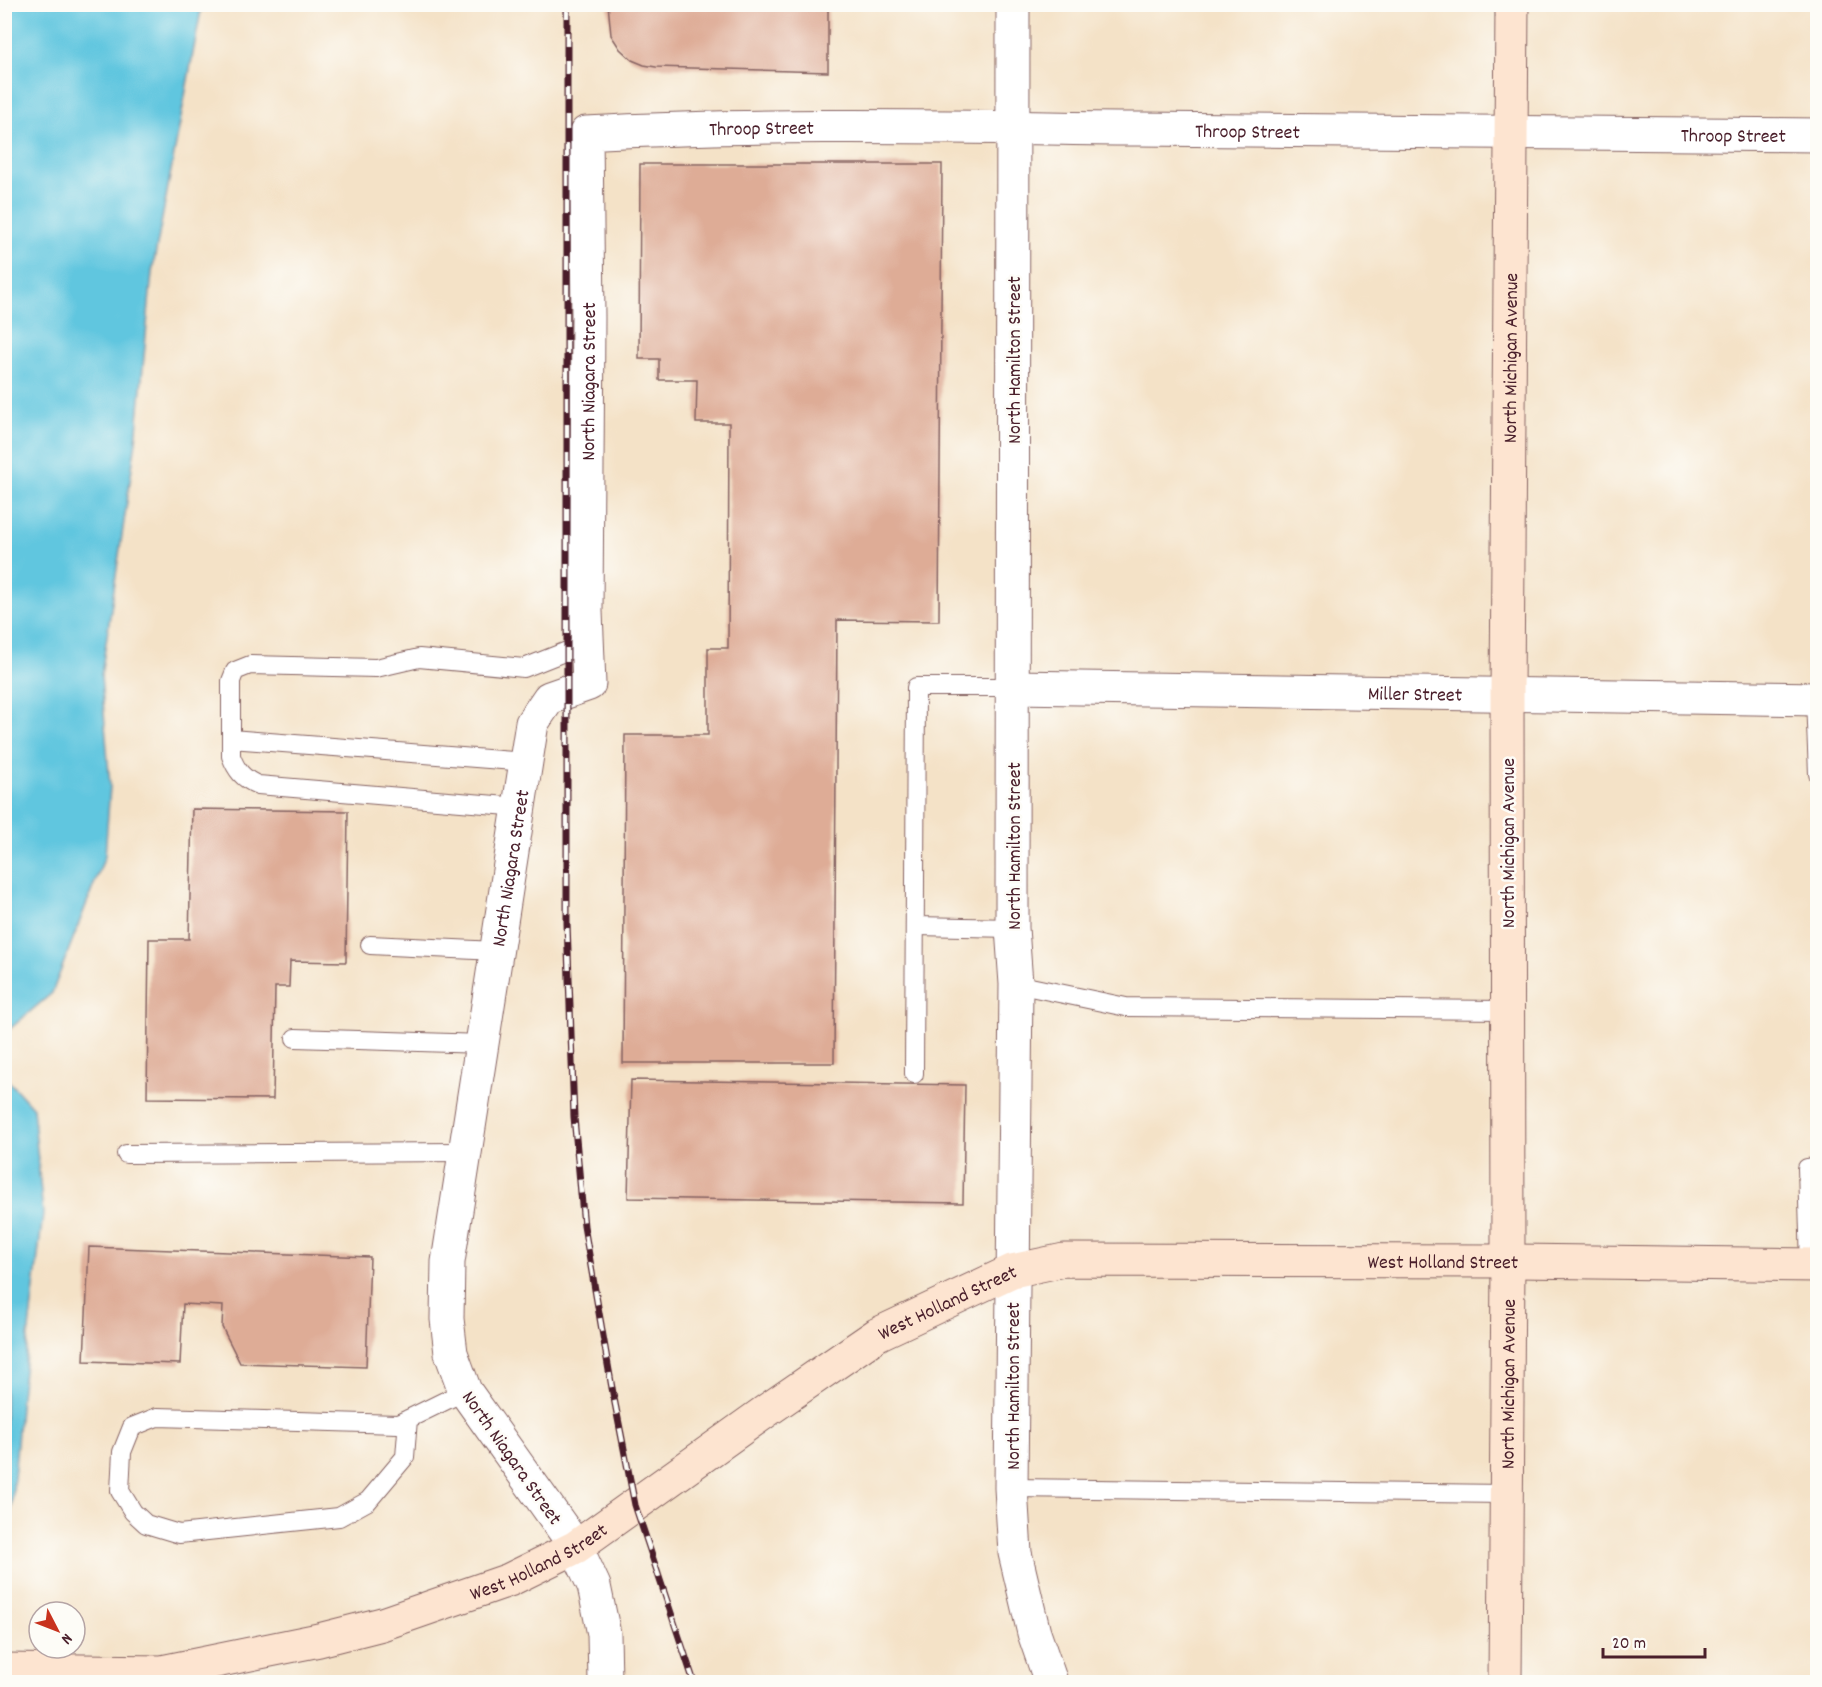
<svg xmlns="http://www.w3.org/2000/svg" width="1822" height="1687" font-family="Dekko,sans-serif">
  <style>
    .water { fill: #61c6df; stroke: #567285; stroke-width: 1.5 }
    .building { fill: #deac96 }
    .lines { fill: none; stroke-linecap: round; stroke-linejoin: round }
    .service-casing { stroke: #866362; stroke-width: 20 }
    .minor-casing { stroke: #866362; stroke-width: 35 }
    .secondary-casing { stroke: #866362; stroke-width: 35 }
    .service { stroke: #fff; stroke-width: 18 }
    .minor { stroke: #fff; stroke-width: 33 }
    .secondary { stroke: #fde4d0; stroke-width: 33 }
    .rail-casing { stroke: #4a1f2b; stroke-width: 7 }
    .rail { stroke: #fdfcf7; stroke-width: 4.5; stroke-dasharray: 14; stroke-linecap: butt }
    .labels { text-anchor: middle; stroke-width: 5; stroke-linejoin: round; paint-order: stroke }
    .street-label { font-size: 20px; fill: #4a1f2b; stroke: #fdfcf7 }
  </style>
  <rect width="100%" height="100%" fill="#fdfcf7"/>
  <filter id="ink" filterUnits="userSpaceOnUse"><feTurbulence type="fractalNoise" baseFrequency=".0167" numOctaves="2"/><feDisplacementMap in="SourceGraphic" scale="12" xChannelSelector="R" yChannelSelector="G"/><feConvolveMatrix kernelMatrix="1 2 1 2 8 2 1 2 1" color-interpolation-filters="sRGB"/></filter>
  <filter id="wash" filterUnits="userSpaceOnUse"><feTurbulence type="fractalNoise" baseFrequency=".008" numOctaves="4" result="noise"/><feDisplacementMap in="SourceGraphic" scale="24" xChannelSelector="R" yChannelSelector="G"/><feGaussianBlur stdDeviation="1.35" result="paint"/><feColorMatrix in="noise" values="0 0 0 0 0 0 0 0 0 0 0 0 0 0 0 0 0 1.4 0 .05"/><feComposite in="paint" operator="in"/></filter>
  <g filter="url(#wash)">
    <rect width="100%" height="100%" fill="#f4e2c7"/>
    <!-- water -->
    <g class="water">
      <polygon points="5,4 202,5 152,272 136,441 101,676 110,786 105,856 52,993 5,1033"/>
      <polygon points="5,1077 33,1108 43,1214 21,1396 5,1585"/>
    </g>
    <g id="blocks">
      <!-- building -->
      <g class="building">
        <polygon points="608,4 828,4 828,72 656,67 644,65 632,60 620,49 611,35"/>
        <polygon points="640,164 942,164 939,621 837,620 834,1063 623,1063 625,735 708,735 708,648 728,648 729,423 696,423 697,380 659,380 659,359 639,359"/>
        <polygon points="192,809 348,811 346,962 290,961 289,987 275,987 273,1099 147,1098 149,939 189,939"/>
        <polygon points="631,1080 965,1085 963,1203 628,1198"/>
        <polygon points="89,1247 370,1257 366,1367 240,1363 222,1327 223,1306 183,1304 180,1364 84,1361"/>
      </g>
    </g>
  </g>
  <g filter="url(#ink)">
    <use href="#blocks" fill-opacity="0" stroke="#866362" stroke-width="1.5"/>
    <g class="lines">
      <!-- service casing -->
      <g class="service-casing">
        <g id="service">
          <polyline points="1815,699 1818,774"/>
          <polyline points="231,739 526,762"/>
          <path d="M519,807L258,785C243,779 236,770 231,756V681L235,671L250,665L376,668L419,658L524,668L587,643"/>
          <polyline points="916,926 1012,928"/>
          <polyline points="370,945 496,951"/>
          <polyline points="1016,984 1126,1007 1508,1010"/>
          <polyline points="295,1038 482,1044"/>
          <polyline points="914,1074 916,687 1013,687"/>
          <polyline points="126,1154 465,1152"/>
          <polyline points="1810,1265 1807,1168 1818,1167"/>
          <polyline points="408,1419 405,1457 368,1501 339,1517 179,1534 146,1524 133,1512 120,1491 122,1452 132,1427 157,1417 398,1424 465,1391"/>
          <polyline points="1011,1488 1506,1494"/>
        </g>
      </g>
      <!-- minor casing -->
      <g class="minor-casing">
        <g id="minor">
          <polyline points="1013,4 1012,928 1016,984 1011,1488 1015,1553 1034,1633 1051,1682"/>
          <path id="s1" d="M1013,687L1818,699"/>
          <path id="s2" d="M605,1682L604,1634L594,1586L576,1547L465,1391L451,1353L447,1319L448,1262L532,723L549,698L589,684L586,612L588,318L586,133C767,123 949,127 1130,129C1359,132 1588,134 1818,135"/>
        </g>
      </g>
      <!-- secondary casing -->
      <g class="secondary-casing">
        <g id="secondary">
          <path id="s3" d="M4,1670L162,1672L319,1640L382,1624L509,1580L576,1547L769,1409L878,1334L1012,1271L1064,1260L1508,1261L1818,1265"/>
          <path id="s4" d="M1505,1682L1508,1261L1507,694L1512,4"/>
        </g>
      </g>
      <!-- service -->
      <use href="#service" class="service"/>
      <!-- minor -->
      <use href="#minor" class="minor"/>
      <!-- secondary -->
      <use href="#secondary" class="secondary"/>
      <!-- rail casing -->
      <g class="rail-casing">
        <polyline id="rail" points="567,4 567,923 574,1117 584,1226 612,1388 635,1505 694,1682"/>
      </g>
      <!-- rail -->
      <use href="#rail" class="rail"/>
    </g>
  </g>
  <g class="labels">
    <!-- street labels -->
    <g class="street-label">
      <text dy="7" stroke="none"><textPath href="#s2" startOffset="1808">Throop Street</textPath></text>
      <text dy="7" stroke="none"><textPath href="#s2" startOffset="2294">Throop Street</textPath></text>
      <text dy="7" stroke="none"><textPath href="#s2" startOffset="2780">Throop Street</textPath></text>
      <text dy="7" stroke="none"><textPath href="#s4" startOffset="1324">North Michigan Avenue</textPath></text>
      <text transform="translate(1013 360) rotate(-90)" y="7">North Hamilton Street</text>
      <text dy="7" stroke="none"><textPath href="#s2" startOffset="1384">North Niagara Street</textPath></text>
      <text dy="7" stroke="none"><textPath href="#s1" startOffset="402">Miller Street</textPath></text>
      <text transform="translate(1507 843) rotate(-90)" y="7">North Michigan Avenue</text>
      <text transform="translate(1013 846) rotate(-90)" y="7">North Hamilton Street</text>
      <text dy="7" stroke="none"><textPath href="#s2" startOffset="862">North Niagara Street</textPath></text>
      <text dy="7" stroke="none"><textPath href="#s3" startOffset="1542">West Holland Street</textPath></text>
      <text dy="7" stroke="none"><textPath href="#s3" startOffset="1038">West Holland Street</textPath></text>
      <text dy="7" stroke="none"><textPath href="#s4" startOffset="298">North Michigan Avenue</textPath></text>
      <text transform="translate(1012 1386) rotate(-90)" y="7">North Hamilton Street</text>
      <text transform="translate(513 1457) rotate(55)" y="7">North Niagara Street</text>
      <text dy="7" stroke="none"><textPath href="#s3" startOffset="552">West Holland Street</textPath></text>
    </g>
  </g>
  <!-- margin -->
  <rect width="1822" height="1687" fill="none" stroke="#fdfcf7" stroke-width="24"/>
  <!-- north arrow -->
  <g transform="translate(57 1630) rotate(132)"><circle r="28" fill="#fdfcf7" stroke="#b5a4a5" stroke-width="1.5"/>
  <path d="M0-4.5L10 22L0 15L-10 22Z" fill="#c8321e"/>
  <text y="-9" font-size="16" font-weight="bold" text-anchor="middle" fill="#4a1f2b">N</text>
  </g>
  <!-- scale -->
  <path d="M1603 1648v9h102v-9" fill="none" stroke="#4a1f2b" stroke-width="3"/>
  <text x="1612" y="1648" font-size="18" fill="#4a1f2b" stroke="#fdfcf7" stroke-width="4.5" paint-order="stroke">20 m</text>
</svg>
